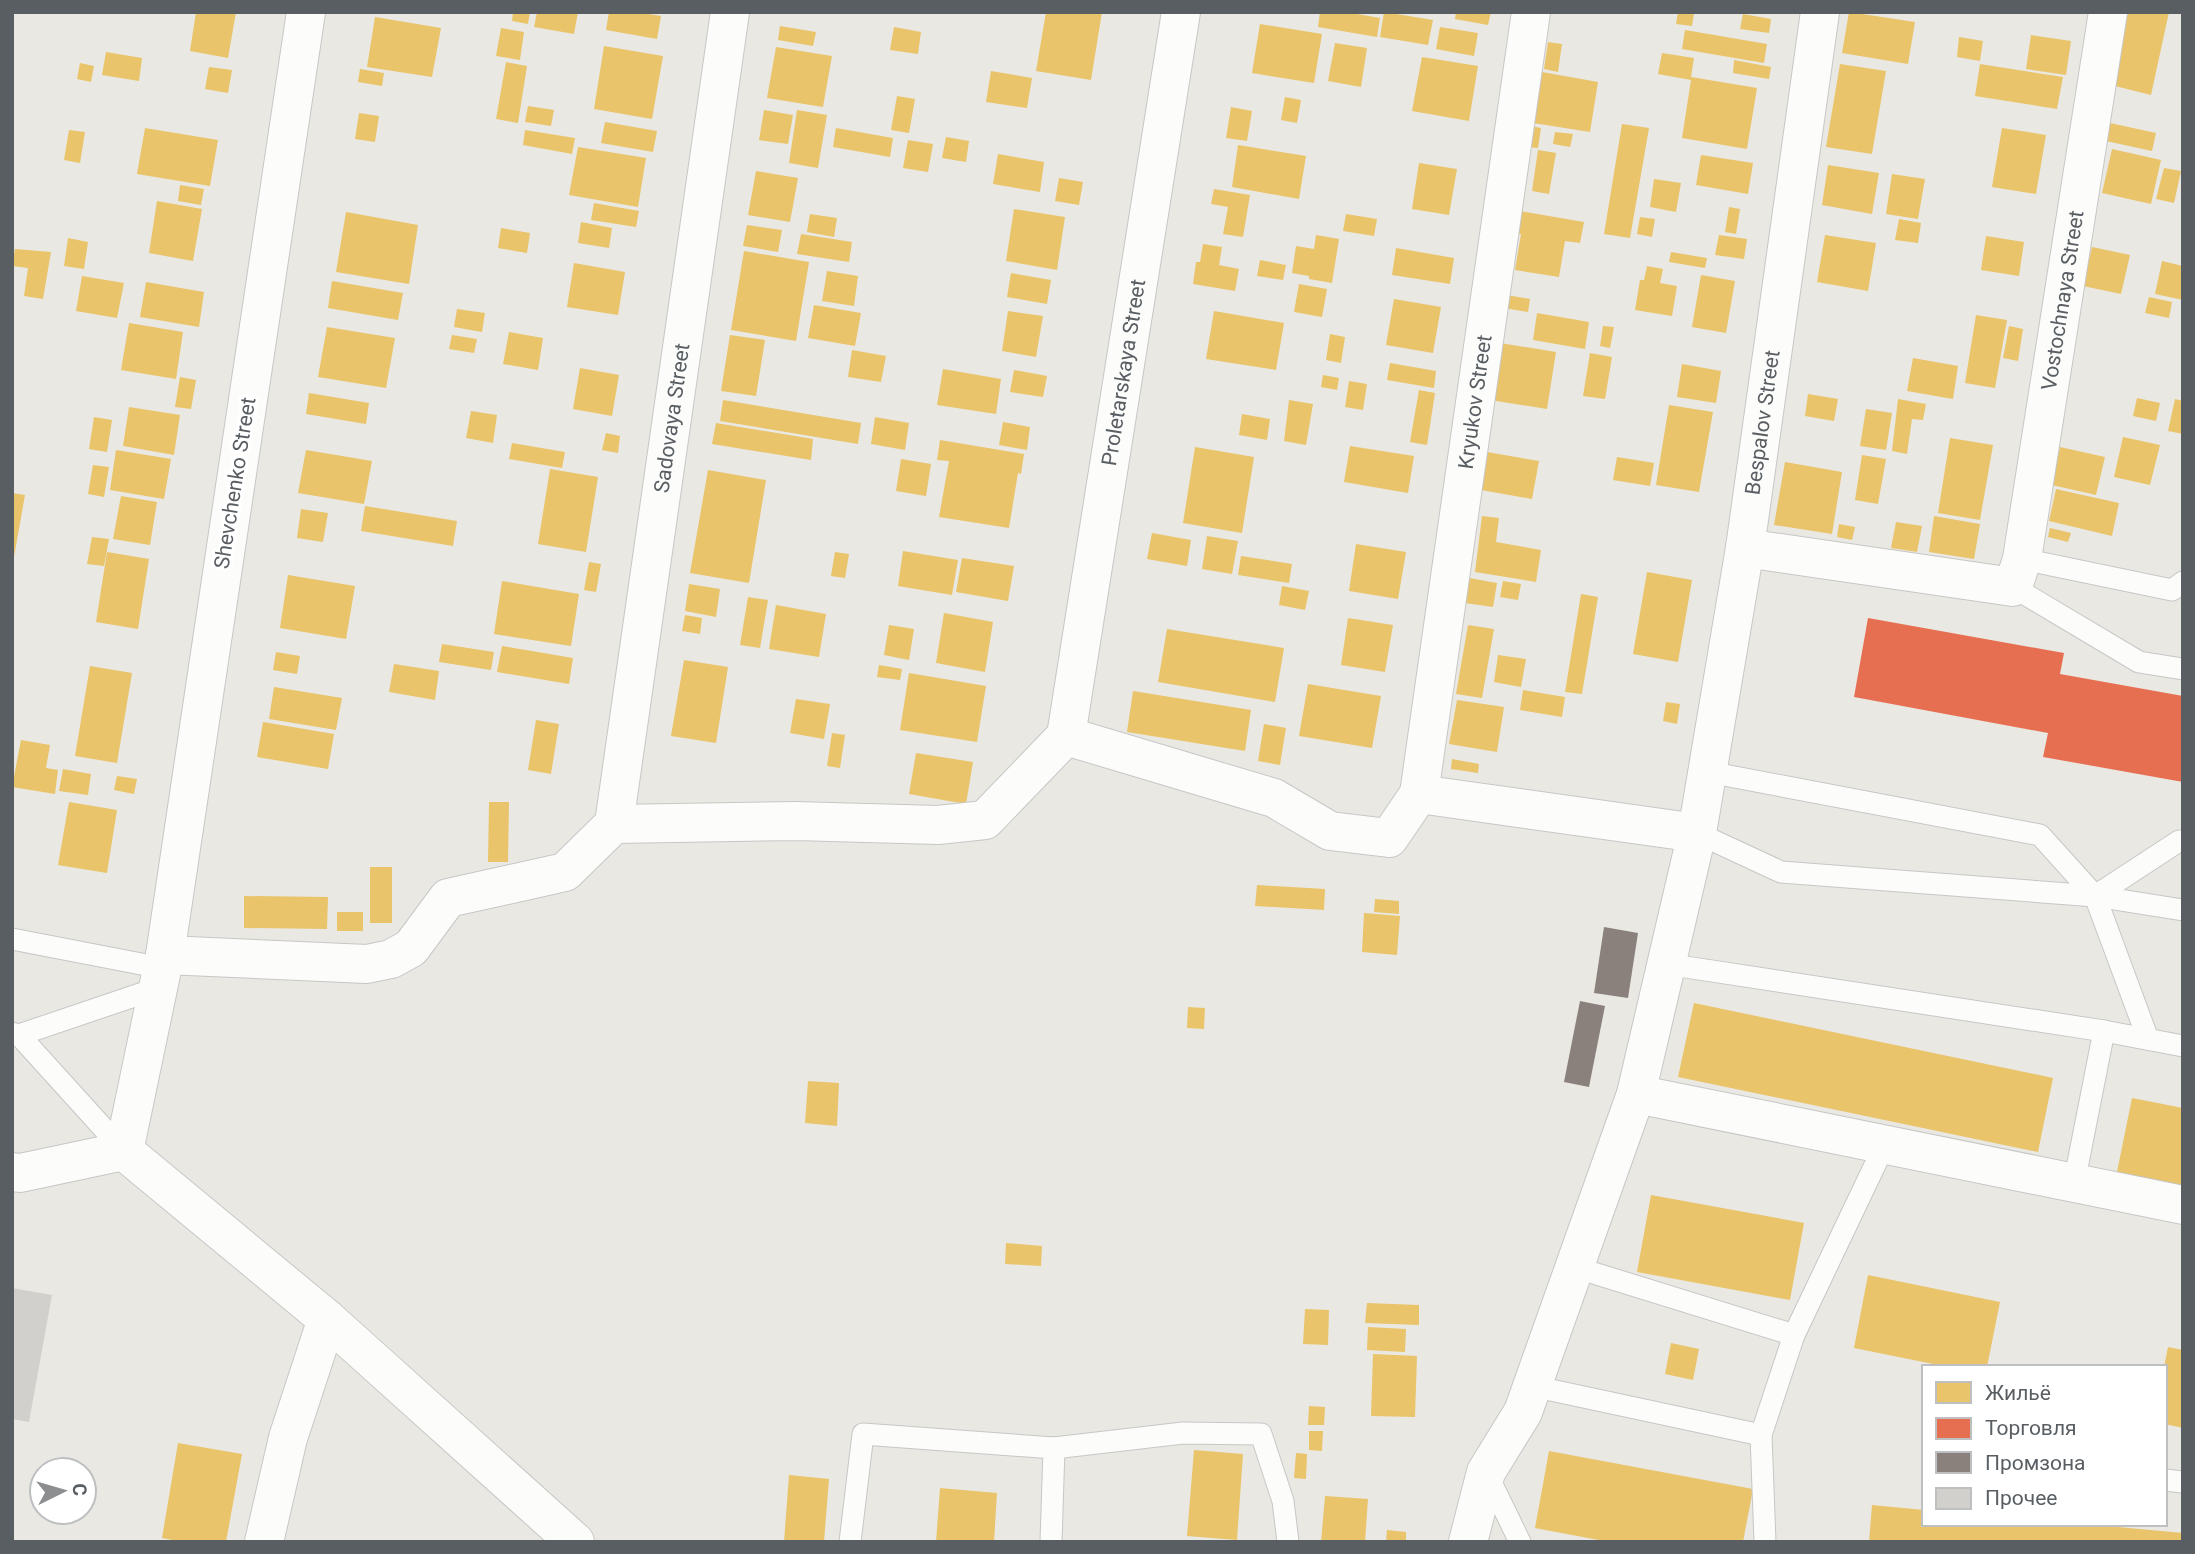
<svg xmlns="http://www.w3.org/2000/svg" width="2195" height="1554" font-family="Roboto,sans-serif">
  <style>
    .homes { fill: #e9c46a }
    .shops { fill: #e76f51 }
    .industry { fill: #8a817c }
    .building { fill: #d1d0cd }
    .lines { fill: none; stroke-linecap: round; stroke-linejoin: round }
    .lane-casing { stroke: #c6c7c6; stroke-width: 23 }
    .street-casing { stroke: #c6c7c6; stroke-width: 40 }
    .lane { stroke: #fcfcfb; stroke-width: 21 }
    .street { stroke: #fcfcfb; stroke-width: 38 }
    .labels { text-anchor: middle; stroke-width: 7; stroke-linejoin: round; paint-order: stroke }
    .street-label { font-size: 21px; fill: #595e63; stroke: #fff }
  </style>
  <rect width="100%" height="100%" fill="#eae8e3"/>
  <!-- homes -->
  <g class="homes">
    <polygon points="196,12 236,12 228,58 190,51"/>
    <polygon points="513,12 530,12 528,24 512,21"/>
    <polygon points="537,12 578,12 574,34 534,27"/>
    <polygon points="609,12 636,12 661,16 657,39 606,30"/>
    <polygon points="1046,12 1102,12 1091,80 1036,71"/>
    <polygon points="1320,12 1346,12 1380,18 1377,37 1318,27"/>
    <polygon points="1384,12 1433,20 1428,45 1380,37"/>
    <polygon points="1456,12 1491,12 1488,25 1455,19"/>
    <polygon points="1678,12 1694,13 1692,26 1676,24"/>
    <polygon points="1849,12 1915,22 1908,64 1842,53"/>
    <polygon points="2128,12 2169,12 2151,95 2111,85"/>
    <polygon points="1743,14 1771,19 1769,33 1740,29"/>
    <polygon points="375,17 441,28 432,77 367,67"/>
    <polygon points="1260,24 1322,34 1314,83 1252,73"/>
    <polygon points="780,26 816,32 813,46 778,40"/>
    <polygon points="894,27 921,32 918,54 890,50"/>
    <polygon points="1440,27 1478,33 1474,56 1436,49"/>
    <polygon points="501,28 524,32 520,60 496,56"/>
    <polygon points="1685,30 1767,44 1764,63 1682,49"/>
    <polygon points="2031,35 2071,41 2066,75 2026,69"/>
    <polygon points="1959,37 1983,41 1980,61 1957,57"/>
    <polygon points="1548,42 1562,44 1558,72 1544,69"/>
    <polygon points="1335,43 1367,48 1361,87 1328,81"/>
    <polygon points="604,46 663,56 652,119 594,109"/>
    <polygon points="776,47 832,56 823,107 767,98"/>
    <polygon points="106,52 142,58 139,81 102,75"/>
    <polygon points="1662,53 1694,58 1691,77 1757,88 1747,149 1682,138 1691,80 1658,74"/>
    <polygon points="1422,57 1478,66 1469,121 1412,111"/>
    <polygon points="1734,60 1771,67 1769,79 1733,73"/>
    <polygon points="506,62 527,66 518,123 496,119"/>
    <polygon points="80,63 94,66 91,82 77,79"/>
    <polygon points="1840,64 1886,71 1872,154 1826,147"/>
    <polygon points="1980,64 2063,77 2057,109 1975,96"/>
    <polygon points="209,67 232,70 228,93 205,89"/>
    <polygon points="360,69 384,73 382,86 358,82"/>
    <polygon points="991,71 1032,78 1027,108 986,102"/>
    <polygon points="1542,72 1598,82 1590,132 1533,123"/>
    <polygon points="897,96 915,99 909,133 891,130"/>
    <polygon points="1285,97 1301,100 1297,123 1281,120"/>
    <polygon points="528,106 554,110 551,126 525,122"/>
    <polygon points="1231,107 1252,111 1247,141 1226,138"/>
    <polygon points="764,110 793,115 788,144 759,140"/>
    <polygon points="797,110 827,115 818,168 789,163"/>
    <polygon points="359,113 379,116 375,142 355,139"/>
    <polygon points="605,122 657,131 653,152 601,143"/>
    <polygon points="2110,123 2156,133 2152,151 2106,141"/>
    <polygon points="1622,124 1649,128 1630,238 1604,234"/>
    <polygon points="1530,126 1541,128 1538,148 1527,147"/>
    <polygon points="145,128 218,140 210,186 137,174"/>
    <polygon points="836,128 893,138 890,157 833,147"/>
    <polygon points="2002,128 2046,135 2036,194 1992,187"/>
    <polygon points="69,130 85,132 80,163 64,160"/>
    <polygon points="525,130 575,138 572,154 523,145"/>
    <polygon points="1555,132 1573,134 1570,147 1553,144"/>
    <polygon points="946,137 969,141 966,162 942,158"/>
    <polygon points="908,140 933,144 928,172 903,168"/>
    <polygon points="1238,145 1306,156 1299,199 1232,187"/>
    <polygon points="578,147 646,158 638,207 569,195"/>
    <polygon points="2112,149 2161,160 2151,204 2102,193"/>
    <polygon points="1538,150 1556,153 1549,194 1532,191"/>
    <polygon points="998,154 1044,162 1040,192 993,184"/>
    <polygon points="1701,155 1753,163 1748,194 1696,185"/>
    <polygon points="1419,163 1457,169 1449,215 1412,209"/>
    <polygon points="1828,165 1879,173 1872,214 1822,205"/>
    <polygon points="2164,168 2181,171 2174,203 2156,199"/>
    <polygon points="756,171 798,178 790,222 748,215"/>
    <polygon points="1892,174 1925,179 1918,219 1886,214"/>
    <polygon points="1059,178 1083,182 1079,205 1055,201"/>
    <polygon points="1654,179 1681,183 1676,212 1650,207"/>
    <polygon points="180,185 204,189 201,205 178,201"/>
    <polygon points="1214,189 1250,195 1243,237 1223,234 1228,207 1211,204"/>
    <polygon points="157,201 202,209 193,261 149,253"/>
    <polygon points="594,203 639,211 636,227 591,220"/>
    <polygon points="1729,207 1740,209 1736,234 1725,232"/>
    <polygon points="1014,209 1065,217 1057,270 1006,261"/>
    <polygon points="1520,211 1584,222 1580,243 1565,241 1559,277 1515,270 1521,234 1516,233"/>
    <polygon points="346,212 418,225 409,284 336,272"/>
    <polygon points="810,214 837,218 834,237 807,232"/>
    <polygon points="1346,214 1377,219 1374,236 1343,231"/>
    <polygon points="1640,217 1655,219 1652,237 1637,234"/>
    <polygon points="1899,219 1921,223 1918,243 1895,240"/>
    <polygon points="581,222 612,228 609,248 578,243"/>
    <polygon points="747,225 782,230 778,252 743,246"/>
    <polygon points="501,228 530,233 527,253 498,248"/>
    <polygon points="801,234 852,242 849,262 797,254"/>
    <polygon points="1316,235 1339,239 1332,283 1309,279 1309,276 1292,273 1296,246 1314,249"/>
    <polygon points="1719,235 1747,239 1744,259 1715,255"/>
    <polygon points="1825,235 1876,243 1868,291 1817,282"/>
    <polygon points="1986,236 2024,242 2019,276 1981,270"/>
    <polygon points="68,238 88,242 84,269 64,266"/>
    <polygon points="1203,244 1222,247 1219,265 1239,269 1235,291 1193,284 1196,262 1200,262"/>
    <polygon points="2092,247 2130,255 2121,294 2083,286"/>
    <polygon points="1396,248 1454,258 1450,284 1392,275"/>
    <polygon points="15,249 51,252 43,299 24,296 28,268 12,266"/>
    <polygon points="744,251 809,262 796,341 731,330"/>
    <polygon points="1671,252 1707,258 1705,268 1669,262"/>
    <polygon points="1260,260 1286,265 1283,280 1257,276"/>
    <polygon points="2162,261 2183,266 2183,300 2155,294"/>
    <polygon points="574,263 625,272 618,315 567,307"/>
    <polygon points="1647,266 1663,269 1660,283 1677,286 1672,316 1635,310 1640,280 1644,280"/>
    <polygon points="827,271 858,276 854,306 822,301"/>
    <polygon points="1011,273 1051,280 1047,304 1007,297"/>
    <polygon points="1701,275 1735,281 1726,333 1692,327"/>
    <polygon points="82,276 124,283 117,318 76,311"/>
    <polygon points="332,281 403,293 398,320 328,308"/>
    <polygon points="146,282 204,292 199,327 140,317"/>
    <polygon points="1299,284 1327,289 1322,317 1294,312"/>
    <polygon points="1506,295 1530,299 1528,312 1504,308"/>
    <polygon points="2149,297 2172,302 2169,318 2145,313"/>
    <polygon points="1394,299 1441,307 1433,353 1386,345"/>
    <polygon points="814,305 861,313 855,346 808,338"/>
    <polygon points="457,309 485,313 482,332 454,327"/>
    <polygon points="1008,311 1043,316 1036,357 1002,351"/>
    <polygon points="1214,311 1284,323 1276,370 1206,359"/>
    <polygon points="1537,313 1589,322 1585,349 1533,340"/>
    <polygon points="1976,315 2007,320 1995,388 1965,383"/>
    <polygon points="129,323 183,332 176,379 121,370"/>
    <polygon points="1603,326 1614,327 1610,348 1600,346"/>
    <polygon points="2009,326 2023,329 2018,361 2003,358"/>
    <polygon points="327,327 395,338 386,388 318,377"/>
    <polygon points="509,332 543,338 538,370 503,364"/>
    <polygon points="1330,334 1345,337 1341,363 1326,360"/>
    <polygon points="452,335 477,339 474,353 449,349"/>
    <polygon points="730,335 765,340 756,396 721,391"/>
    <polygon points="1500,343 1556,352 1547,409 1490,400"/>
    <polygon points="852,350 886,356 881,382 848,377"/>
    <polygon points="1590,353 1612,357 1605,399 1583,396"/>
    <polygon points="1913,358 1958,366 1953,399 1907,391"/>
    <polygon points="1390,363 1436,371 1434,388 1387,380"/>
    <polygon points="1682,364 1721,371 1716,403 1677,397"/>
    <polygon points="580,368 619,375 612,416 573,409"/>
    <polygon points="943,369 1001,379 996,414 937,405"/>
    <polygon points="1014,370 1047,376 1043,397 1010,392"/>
    <polygon points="1323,375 1339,378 1337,390 1321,387"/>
    <polygon points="180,377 196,380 191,409 175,407"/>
    <polygon points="1349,381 1367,384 1363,410 1345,407"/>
    <polygon points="1419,390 1435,393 1427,445 1410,442"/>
    <polygon points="309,393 369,403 366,424 306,414"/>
    <polygon points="1808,394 1838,399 1834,421 1805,416"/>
    <polygon points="2137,398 2160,403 2156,421 2133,416"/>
    <polygon points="1898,399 1926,404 1923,420 1912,419 1907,454 1892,451"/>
    <polygon points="2175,399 2183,401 2183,434 2168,431"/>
    <polygon points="723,400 861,423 858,444 720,421"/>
    <polygon points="1289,400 1313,404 1306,445 1284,441"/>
    <polygon points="1669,405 1713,412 1699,492 1656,485"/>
    <polygon points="129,407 180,415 174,455 123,446"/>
    <polygon points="1866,409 1892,413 1886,450 1860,446"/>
    <polygon points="471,411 497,415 493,443 466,438"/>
    <polygon points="1242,414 1270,419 1267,440 1239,435"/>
    <polygon points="94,417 112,420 107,452 89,449"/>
    <polygon points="875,417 909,423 905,450 871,444"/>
    <polygon points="1003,422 1030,427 1027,450 999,445"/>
    <polygon points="716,423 813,439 811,460 712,444"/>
    <polygon points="606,433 620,436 618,453 602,450"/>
    <polygon points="2123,437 2160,445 2150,485 2114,477"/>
    <polygon points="1950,438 1993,445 1980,520 1938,513"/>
    <polygon points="940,440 1024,454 1021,474 1018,473 1009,528 939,517 949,461 937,460"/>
    <polygon points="512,443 565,452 562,468 509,459"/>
    <polygon points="1350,446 1414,456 1408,493 1344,482"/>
    <polygon points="1195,447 1254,457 1242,533 1183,523"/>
    <polygon points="2060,447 2105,457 2096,495 2052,485"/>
    <polygon points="116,450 171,459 164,499 110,490"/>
    <polygon points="306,450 372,461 364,504 298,493"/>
    <polygon points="1487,452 1539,461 1532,499 1481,490"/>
    <polygon points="1862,455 1886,459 1878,504 1855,500"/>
    <polygon points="1617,457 1654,463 1650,486 1613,480"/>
    <polygon points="901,459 931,464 926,496 896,491"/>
    <polygon points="1785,462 1842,472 1832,534 1774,525"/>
    <polygon points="93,465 109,467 104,497 88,494"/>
    <polygon points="550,469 598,477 586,552 538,544"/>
    <polygon points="708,470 766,480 749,583 690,573"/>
    <polygon points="2056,489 2119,503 2112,536 2049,521"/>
    <polygon points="12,493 25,495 14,557 12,557"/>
    <polygon points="121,496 157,502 150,545 113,539"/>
    <polygon points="365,506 457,521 453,546 361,531"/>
    <polygon points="301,509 328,513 323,542 297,538"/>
    <polygon points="1482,516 1499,518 1496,542 1541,550 1536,582 1475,572"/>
    <polygon points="1934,516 1980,524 1974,559 1929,552"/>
    <polygon points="1896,522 1922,526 1917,552 1891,548"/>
    <polygon points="1839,524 1855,527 1852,540 1837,537"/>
    <polygon points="2050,528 2071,533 2068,542 2048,537"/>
    <polygon points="1152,533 1191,540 1187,566 1147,559"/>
    <polygon points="1207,536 1238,541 1232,574 1202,569"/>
    <polygon points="92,537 109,539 104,566 87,564"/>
    <polygon points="1356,544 1406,552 1398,599 1349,591"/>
    <polygon points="903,551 958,560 952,595 898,586"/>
    <polygon points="107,552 149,559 138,629 96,622"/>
    <polygon points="835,552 849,554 845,578 831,576"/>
    <polygon points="1241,556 1292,564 1289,583 1238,575"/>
    <polygon points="962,558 1014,566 1008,601 956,592"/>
    <polygon points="589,562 601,564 596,592 584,590"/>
    <polygon points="1647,572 1692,580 1678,662 1633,654"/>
    <polygon points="288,575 355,586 346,639 280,628"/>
    <polygon points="1469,578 1497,583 1493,607 1465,603"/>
    <polygon points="502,581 579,594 571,646 494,634"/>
    <polygon points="1503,581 1521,584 1518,600 1500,597"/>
    <polygon points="689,584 720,589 716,617 685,611"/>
    <polygon points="1282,586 1309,591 1305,610 1279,605"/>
    <polygon points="1581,594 1598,597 1582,694 1565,692"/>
    <polygon points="748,597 768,600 760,648 740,645"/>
    <polygon points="776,605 826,614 819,657 769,649"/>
    <polygon points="944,613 993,622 985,672 936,663"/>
    <polygon points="685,615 702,618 700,634 682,631"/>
    <polygon points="1348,618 1393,625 1385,672 1341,665"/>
    <polygon points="889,625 914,629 909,660 884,655"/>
    <polygon points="1468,625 1494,629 1482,698 1456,694"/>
    <polygon points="1167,629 1284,648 1275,702 1158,682"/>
    <polygon points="442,644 494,652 491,670 439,662"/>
    <polygon points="502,646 573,658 569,684 497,672"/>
    <polygon points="276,652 300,656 297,674 273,670"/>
    <polygon points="1498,655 1526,659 1521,687 1494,682"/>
    <polygon points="684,660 728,667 716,743 671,736"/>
    <polygon points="394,664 439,671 435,700 389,692"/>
    <polygon points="879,665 902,669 900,680 877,677"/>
    <polygon points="90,666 132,673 117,763 75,756"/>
    <polygon points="909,673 986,686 977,742 900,730"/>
    <polygon points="1308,684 1381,696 1372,748 1299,736"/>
    <polygon points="274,687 342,698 336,730 269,719"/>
    <polygon points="1523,690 1565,697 1562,717 1520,710"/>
    <polygon points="1133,691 1251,710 1245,751 1127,732"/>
    <polygon points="796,699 830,704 824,739 790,733"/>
    <polygon points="1457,700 1504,707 1497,752 1449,744"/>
    <polygon points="1666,702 1680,704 1677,724 1663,721"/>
    <polygon points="536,720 559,724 551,774 528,770"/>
    <polygon points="263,722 334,734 328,769 257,757"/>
    <polygon points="1264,724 1286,728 1280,765 1258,761"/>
    <polygon points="832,733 845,735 840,768 827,766"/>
    <polygon points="21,740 50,745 46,768 58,770 55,794 12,787"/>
    <polygon points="916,753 973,762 966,804 909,794"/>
    <polygon points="1452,759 1479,764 1478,773 1451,769"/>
    <polygon points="63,769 91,774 88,795 59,791"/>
    <polygon points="117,776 137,779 134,794 114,790"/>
    <polygon points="69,802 117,810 107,873 58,865"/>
    <polygon points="489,802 509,802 508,862 488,862"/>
    <rect x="370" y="867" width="22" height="56"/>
    <polygon points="1257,885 1325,889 1324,910 1255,906"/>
    <polygon points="244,896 328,897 327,929 244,928"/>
    <polygon points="1375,899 1399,901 1399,914 1374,912"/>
    <rect x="337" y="912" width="26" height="19"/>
    <polygon points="1364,913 1400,916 1397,955 1362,952"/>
    <polygon points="1694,1003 2053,1078 2038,1152 1678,1077"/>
    <polygon points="1188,1007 1205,1008 1204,1029 1187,1028"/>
    <polygon points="808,1081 839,1083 837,1126 805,1123"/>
    <polygon points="2132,1098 2183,1108 2183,1186 2117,1172"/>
    <polygon points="1651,1195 1804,1223 1790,1300 1637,1272"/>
    <polygon points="1006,1243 1042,1246 1041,1266 1005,1264"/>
    <polygon points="1868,1275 2000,1302 1987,1367 1948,1367 1854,1348"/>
    <polygon points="1367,1303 1419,1305 1419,1325 1365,1323"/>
    <polygon points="1305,1309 1329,1310 1328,1345 1303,1344"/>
    <polygon points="1368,1327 1406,1329 1405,1352 1367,1350"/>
    <polygon points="1671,1343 1699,1349 1693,1380 1665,1374"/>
    <polygon points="2168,1347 2183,1350 2183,1428 2165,1424 2164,1367"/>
    <polygon points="1373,1354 1417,1356 1415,1417 1371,1416"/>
    <polygon points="1309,1406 1325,1407 1324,1425 1308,1425"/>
    <polygon points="1309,1431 1323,1431 1322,1451 1309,1450"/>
    <polygon points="178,1443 242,1454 226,1542 183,1542 162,1538"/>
    <polygon points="1194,1450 1243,1454 1237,1540 1187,1536"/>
    <polygon points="1549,1451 1753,1489 1743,1542 1609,1542 1535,1528"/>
    <polygon points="1296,1453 1307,1454 1306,1479 1294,1478"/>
    <polygon points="789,1475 829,1479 824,1542 784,1542"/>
    <polygon points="940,1488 997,1493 994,1542 936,1542"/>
    <polygon points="1325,1496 1368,1499 1365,1542 1321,1542"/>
    <polygon points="1872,1505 1924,1510 1924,1524 2085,1524 2183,1533 2183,1542 1869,1542"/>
    <polygon points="1387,1530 1406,1532 1406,1542 1386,1542"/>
  </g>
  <!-- shops -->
  <polygon class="shops" points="1868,618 2064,653 2060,674 2183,696 2183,782 2043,757 2048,733 1854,697"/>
  <!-- industry -->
  <g class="industry">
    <polygon points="1604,927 1638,933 1628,998 1594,993"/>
    <polygon points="1580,1001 1605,1006 1589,1087 1564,1082"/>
  </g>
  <!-- building -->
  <polygon class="building" points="12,1288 52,1295 29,1422 12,1419"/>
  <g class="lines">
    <!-- lane casing -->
    <g class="lane-casing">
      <g id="lane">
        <polyline points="2022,559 2172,590 2183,582"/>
        <polyline points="2013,587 2139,662 2183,669"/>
        <polyline points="1708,772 2040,835 2095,896 2148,1039"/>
        <polyline points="1697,833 1781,872 2095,896 2183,910"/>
        <polyline points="2095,896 2179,841 2183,841"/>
        <polyline points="12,939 162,968"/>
        <polyline points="1666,964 2104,1031 2183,1046"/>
        <polyline points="12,1033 19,1035 158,988"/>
        <polyline points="19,1035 124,1151"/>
        <polyline points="2074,1183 2104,1031"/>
        <polyline points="1574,1267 1794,1335"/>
        <polyline points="1532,1386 1761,1435"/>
        <polyline points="1054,1448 1183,1433 1261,1434 1283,1501 1288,1542"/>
        <polyline points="1487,1474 1520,1542"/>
        <polyline points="2165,1480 2183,1482"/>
        <polyline points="850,1542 863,1434 1054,1448 1051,1542"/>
        <polyline points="1765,1542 1761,1435 1794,1335 1885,1144"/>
      </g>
    </g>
    <!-- street casing -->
    <g class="street-casing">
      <g id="street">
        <polyline points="306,12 165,955 124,1151 327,1319 575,1542"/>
        <path id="s1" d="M1745,548L2013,587L2022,559L2108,12"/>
        <path id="s2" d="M1066,736L1181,12"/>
        <path id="s3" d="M1419,794L1531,12"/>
        <path id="s4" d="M614,824L730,12"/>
        <polyline points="165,955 367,964 391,959 411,948 448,898 565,872 614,824 795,821 938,825 985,820 1066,736 1274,798 1330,831 1389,838 1419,794 1697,833"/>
        <polyline points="1636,1094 2183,1205"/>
        <polyline points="12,1172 20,1173 124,1151"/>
        <polyline points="264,1542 288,1438 327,1319"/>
        <path id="s5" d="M1468,1542L1486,1472L1523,1412L1636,1094L1697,833L1745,548L1820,12"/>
      </g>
    </g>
    <!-- lane -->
    <use href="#lane" class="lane"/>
    <!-- street -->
    <use href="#street" class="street"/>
  </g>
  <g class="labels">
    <!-- street labels -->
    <g class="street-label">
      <text dy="7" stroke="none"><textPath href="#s1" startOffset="562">Vostochnaya Street</textPath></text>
      <text dy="7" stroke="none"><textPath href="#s2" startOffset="368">Proletarskaya Street</textPath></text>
      <text dy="7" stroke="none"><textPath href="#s3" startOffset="396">Kryukov Street</textPath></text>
      <text dy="7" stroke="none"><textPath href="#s4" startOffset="410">Sadovaya Street</textPath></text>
      <text dy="7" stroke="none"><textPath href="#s5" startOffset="1164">Bespalov Street</textPath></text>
      <text transform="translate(235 483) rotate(-81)" y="7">Shevchenko Street</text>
    </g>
  </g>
  <!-- border -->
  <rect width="2195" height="1554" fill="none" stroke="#595e63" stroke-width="28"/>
  <!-- legend -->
  <rect x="1922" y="1365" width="245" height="161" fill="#ffffff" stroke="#bdbfc1" stroke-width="2"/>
  <rect x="1936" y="1382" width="35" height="21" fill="#e9c46a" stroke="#bdbfc1" stroke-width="2"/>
  <text x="1985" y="1400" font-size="21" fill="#595e63">Жильё</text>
  <rect x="1936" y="1418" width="35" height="21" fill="#e76f51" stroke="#bdbfc1" stroke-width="2"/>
  <text x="1985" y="1435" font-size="21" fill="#595e63">Торговля</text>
  <rect x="1936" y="1452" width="35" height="21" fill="#8a817c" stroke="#bdbfc1" stroke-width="2"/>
  <text x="1985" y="1470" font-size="21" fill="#595e63">Промзона</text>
  <rect x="1936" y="1488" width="35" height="21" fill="#d1d0cd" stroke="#bdbfc1" stroke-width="2"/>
  <text x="1985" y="1505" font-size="21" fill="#595e63">Прочее</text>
  <!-- north arrow -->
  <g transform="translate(63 1491) rotate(85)"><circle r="33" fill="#ffffff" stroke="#bdbfc1" stroke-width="2"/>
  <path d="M0-5L12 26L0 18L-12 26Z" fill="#8c8e90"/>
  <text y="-10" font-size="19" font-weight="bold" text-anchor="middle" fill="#595e63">С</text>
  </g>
</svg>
